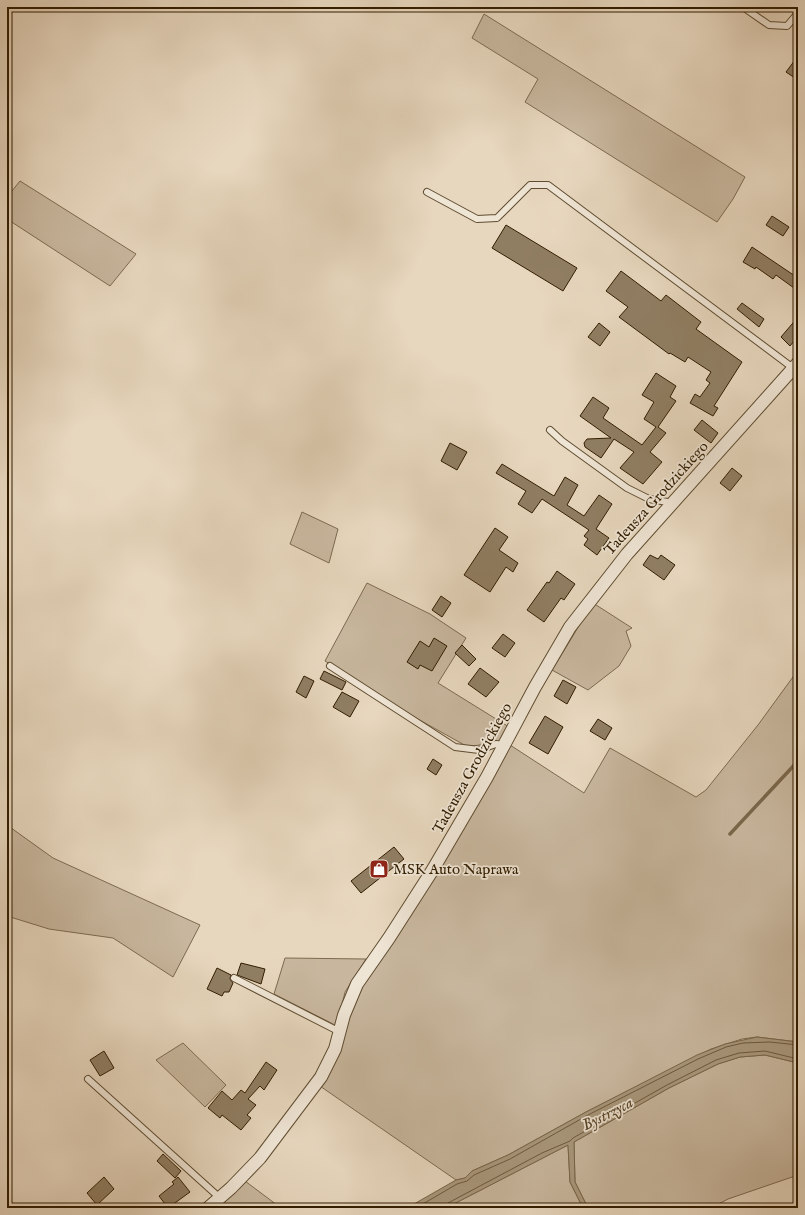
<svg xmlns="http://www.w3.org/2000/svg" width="805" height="1215" font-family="'IM FELL English',serif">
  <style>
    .green { fill: #c8b79e; stroke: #7d6a4f }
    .water { fill: #a9987d; stroke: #79674b }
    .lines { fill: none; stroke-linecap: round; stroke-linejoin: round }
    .shore { stroke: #6e5a3e; stroke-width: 1 }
    .stream { stroke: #79674b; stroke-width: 3.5 }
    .building { fill: #907e63; stroke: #321d00 }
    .lane-casing { stroke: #5f4c30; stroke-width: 8 }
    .street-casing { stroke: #5f4c30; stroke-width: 14 }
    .lane { stroke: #efe5d5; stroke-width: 6 }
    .street { stroke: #efe5d5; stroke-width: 12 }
    .labels { text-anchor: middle; stroke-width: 3.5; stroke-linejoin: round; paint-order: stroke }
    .street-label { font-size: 15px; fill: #321d00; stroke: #efe5d5 }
    .poi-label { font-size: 15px; fill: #321d00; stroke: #efe5d5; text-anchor: start }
    .water-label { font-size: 16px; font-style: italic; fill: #5c482c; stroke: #efe5d5 }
  </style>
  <rect width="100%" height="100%" fill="#e7d7be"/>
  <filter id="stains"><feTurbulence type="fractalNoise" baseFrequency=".005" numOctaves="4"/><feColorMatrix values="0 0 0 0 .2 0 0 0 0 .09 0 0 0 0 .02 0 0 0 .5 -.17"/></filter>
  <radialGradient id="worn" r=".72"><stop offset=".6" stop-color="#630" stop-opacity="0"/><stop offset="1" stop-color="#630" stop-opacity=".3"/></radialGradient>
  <!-- green -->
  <g class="green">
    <polygon points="484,14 745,177 733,199 717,222 525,102 538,79 472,38"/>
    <polygon points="20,181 136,254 110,286 7,219 7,197"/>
    <polygon points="302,512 338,529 329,563 290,544"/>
    <polygon points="367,583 430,614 466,638 438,683 509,727 501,741 468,747 416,718 325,661"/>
    <polygon points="593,603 632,628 626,631 631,646 619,666 588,690 552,670"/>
    <polygon points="798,670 798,1042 757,1037 742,1039 711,1049 586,1112 508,1155 472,1171 465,1178 456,1180 317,1084 344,1015 510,745 584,793 610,748 696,797 706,790 758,725"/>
    <polygon points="7,825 53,858 200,925 173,977 113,938 49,929 7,916"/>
    <polygon points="285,958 366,959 345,992 337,1026 274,994"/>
    <polygon points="183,1043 226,1085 205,1107 156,1060"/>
    <polygon points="765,1055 798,1063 798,1175 728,1199 711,1208 588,1208 575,1182 574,1142 669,1088 718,1064 740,1057"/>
    <polygon points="568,1145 570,1182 583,1208 446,1208"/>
    <polygon points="241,1178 281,1208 203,1208"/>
  </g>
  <!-- water -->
  <polygon class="water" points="757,1037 798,1042 798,1063 765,1055 740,1057 718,1064 669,1088 574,1142 575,1182 588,1208 583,1208 570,1182 568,1145 446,1208 407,1208 456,1180 465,1178 472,1171 508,1155 586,1112 697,1055 725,1044"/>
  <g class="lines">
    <!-- shore -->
    <g class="shore">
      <polyline points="416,1208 457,1184 467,1181 474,1175 510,1159 588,1115 698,1059 726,1047 743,1043 770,1042 798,1045"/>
      <polyline points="445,1208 448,1203 542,1153 570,1141 573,1138 667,1085 716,1060 739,1053 765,1051 798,1059"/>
    </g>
    <!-- stream -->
    <polyline class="stream" points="730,834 798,761"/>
  </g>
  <!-- building -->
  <g class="building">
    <polygon points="798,56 798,80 786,72"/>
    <polygon points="772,216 789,227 783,236 766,225"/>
    <polygon points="506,225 577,268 563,291 492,248"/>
    <polygon points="752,247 798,278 798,283 794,288 776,275 773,279 756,267 755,269 743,262"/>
    <polygon points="621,271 661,301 666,295 701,322 696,329 742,362 714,406 718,408 713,416 690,403 695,394 700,397 710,383 706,380 711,372 688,357 685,362 670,353 669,354 619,317 628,307 606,291"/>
    <polygon points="742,303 764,319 759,327 737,309"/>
    <polygon points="798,317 798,336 790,346 781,337"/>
    <polygon points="599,323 610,332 600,346 588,337"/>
    <polygon points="656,373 676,386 670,397 676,401 658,427 666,433 650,452 662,462 643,484 620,468 634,452 614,439 601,458 585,447 584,443 587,439 611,438 580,416 593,397 609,408 603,418 642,445 656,427 644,419 654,402 642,395"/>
    <polygon points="702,420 718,433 711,443 694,430"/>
    <polygon points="450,443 467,452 457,470 441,461"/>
    <polygon points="502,464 554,496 565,477 578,485 567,505 584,516 599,495 612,504 596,529 609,538 597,555 584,545 588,539 584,536 589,530 542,499 532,513 518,504 526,491 496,473"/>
    <polygon points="732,468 742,476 730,491 720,483"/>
    <polygon points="495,528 508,537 499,550 518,563 513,572 506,567 490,592 464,575"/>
    <polygon points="650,555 658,559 661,555 675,565 664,580 643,565"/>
    <polygon points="557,571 575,584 564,600 561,598 544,622 527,610 547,582 549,583"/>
    <polygon points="441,596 451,603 442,617 432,610"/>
    <polygon points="503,634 515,643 505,657 492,648"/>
    <polygon points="434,638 447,646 432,671 420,665 418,669 407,662 420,641 429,647"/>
    <polygon points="462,645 476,659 469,666 455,653"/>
    <polygon points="480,668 499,682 486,697 468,684"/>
    <polygon points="324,671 346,682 342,690 320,679"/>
    <polygon points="304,676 314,681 306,698 296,692"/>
    <polygon points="563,680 576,687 567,704 554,696"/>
    <polygon points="342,692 359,701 350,717 333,707"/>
    <polygon points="545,716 563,727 548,754 529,743"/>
    <polygon points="598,719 612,728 605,740 590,731"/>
    <polygon points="433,759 442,765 436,775 427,769"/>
    <polygon points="394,847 404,859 361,893 351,881"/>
    <polygon points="241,963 265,969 261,984 237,975"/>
    <polygon points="217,968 231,975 230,979 233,983 229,992 224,992 222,996 207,989"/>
    <polygon points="104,1051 114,1068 100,1076 90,1060"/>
    <polygon points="266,1062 277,1070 264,1090 260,1086 248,1099 256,1105 247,1115 251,1118 241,1130 222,1115 220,1118 208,1108 222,1091 232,1100 241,1090 245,1093"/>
    <polygon points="163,1154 181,1171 175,1178 157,1161"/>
    <polygon points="104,1177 114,1189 97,1205 87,1193"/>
    <polygon points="178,1177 190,1192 168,1208 159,1196 174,1184 172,1182"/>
  </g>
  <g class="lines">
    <!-- lane casing -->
    <g class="lane-casing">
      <g id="lane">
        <polyline points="743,7 769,25 787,26 798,13"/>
        <polyline points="427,192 477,219 497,218 530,185 548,185 793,368"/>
        <polyline points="550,430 562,441 627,488 649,499 674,503"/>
        <polyline points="330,666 455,747 479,750 496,744 505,745"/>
        <polyline points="234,978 340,1032"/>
        <polyline points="88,1079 220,1198"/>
      </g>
    </g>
    <!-- street casing -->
    <g class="street-casing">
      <polyline id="street" points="208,1208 231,1188 260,1158 321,1077 335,1049 344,1015 357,984 389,938 432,871 487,777 535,687 570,627 627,554 798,363"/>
    </g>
    <!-- lane -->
    <use href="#lane" class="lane"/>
    <!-- street -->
    <use href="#street" class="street"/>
  </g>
  <!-- icons -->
  <defs>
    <g id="shop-square" transform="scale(1)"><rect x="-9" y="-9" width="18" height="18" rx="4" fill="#8f2418" stroke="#efe5d5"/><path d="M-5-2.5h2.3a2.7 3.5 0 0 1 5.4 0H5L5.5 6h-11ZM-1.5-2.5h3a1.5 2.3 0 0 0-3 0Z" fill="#fff"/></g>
  </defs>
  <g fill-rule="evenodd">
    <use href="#shop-square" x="379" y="869"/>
  </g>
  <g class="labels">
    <!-- street labels -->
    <g class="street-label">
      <text transform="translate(656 498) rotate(-48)" y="5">Tadeusza Grodzickiego</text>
      <text transform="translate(472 768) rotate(-61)" y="5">Tadeusza Grodzickiego</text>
    </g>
    <!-- poi labels -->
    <g class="poi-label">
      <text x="393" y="874">MSK Auto Naprawa</text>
    </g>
    <!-- water labels -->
    <g class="water-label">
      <text transform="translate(607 1113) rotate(-27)" y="6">Bystrzyca</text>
    </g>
  </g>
  <!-- margin -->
  <rect width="805" height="1215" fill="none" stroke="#e7d7be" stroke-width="24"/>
  <rect x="8" y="8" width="789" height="1199" fill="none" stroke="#321d00" stroke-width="2"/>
  <rect x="12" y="12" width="781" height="1191" fill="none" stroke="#321d00"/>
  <rect width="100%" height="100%" filter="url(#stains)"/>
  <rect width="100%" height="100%" fill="url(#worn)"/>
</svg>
